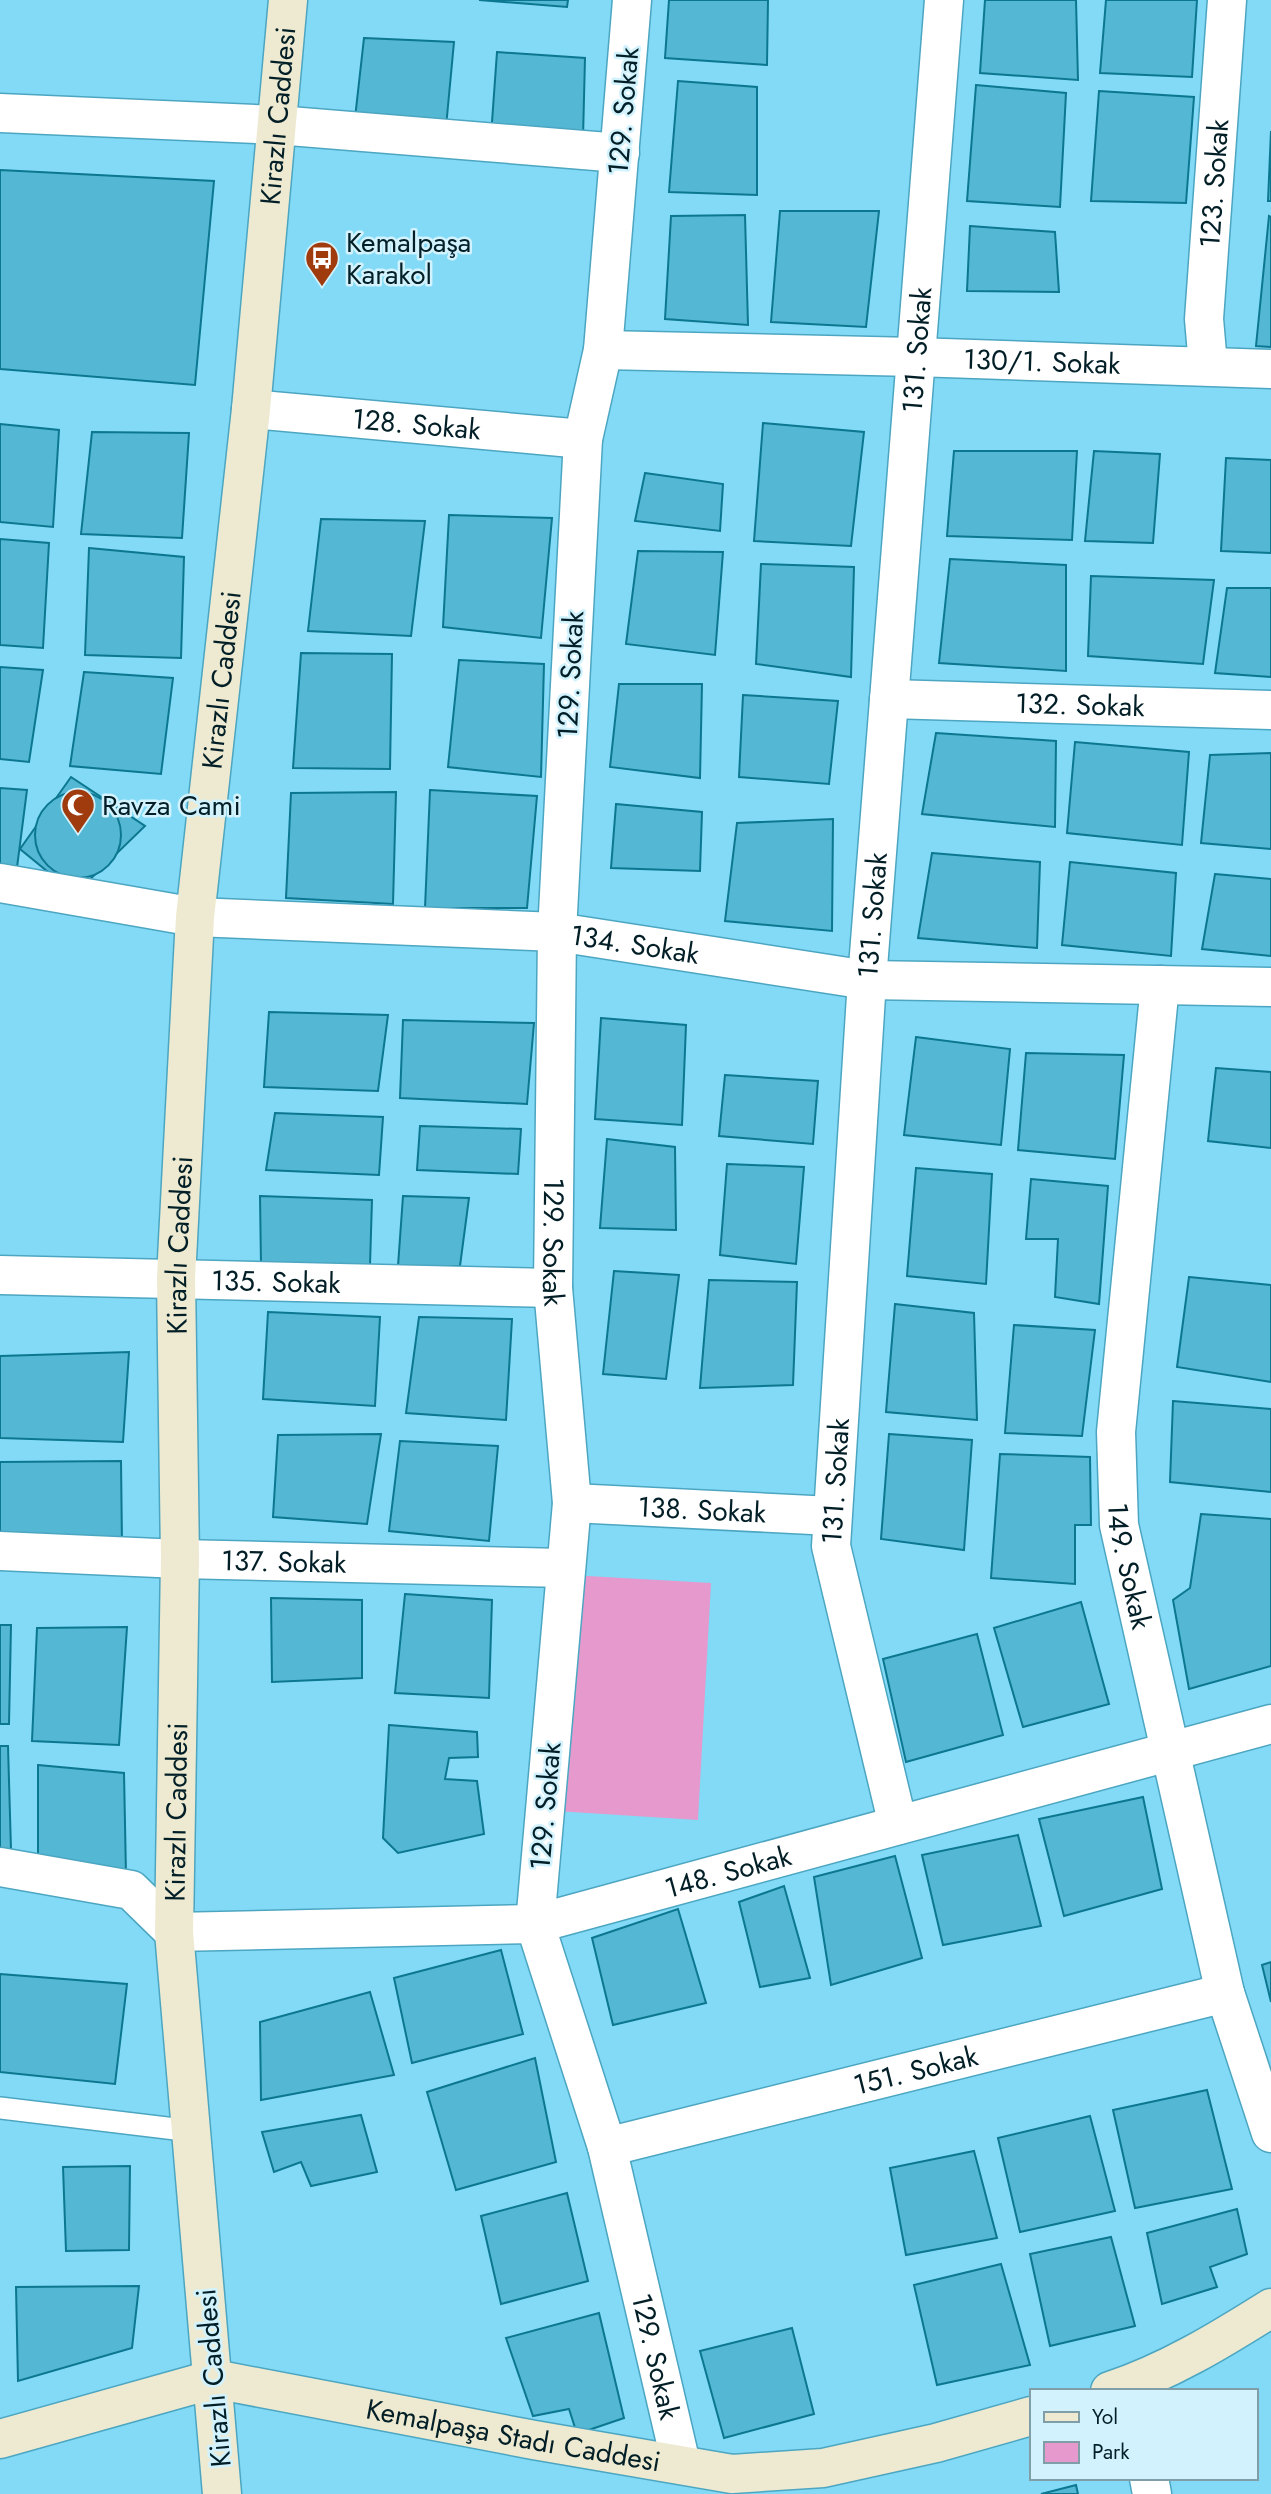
<svg xmlns="http://www.w3.org/2000/svg" width="1271" height="2494" font-family="Jost,sans-serif">
  <style>
    .green { fill: #e699cc }
    .building { fill: #54b7d4; stroke: #0c7790; stroke-width: 2 }
    .lines { fill: none; stroke-linecap: round; stroke-linejoin: round }
    .service-casing { stroke: #4ca6c1; stroke-width: 24 }
    .minor-casing { stroke: #4ca6c1; stroke-width: 41 }
    .secondary-casing { stroke: #4ca6c1; stroke-width: 41 }
    .service { stroke: #fff; stroke-width: 21 }
    .minor { stroke: #fff; stroke-width: 38 }
    .secondary { stroke: #eeead1; stroke-width: 38 }
    .labels { text-anchor: middle; stroke-width: 5; stroke-linejoin: round; paint-order: stroke }
    .street-label { font-size: 28px; fill: #021e26; stroke: #d2f3fe }
    .poi-label { font-size: 28px; fill: #021e26; stroke: #d2f3fe; text-anchor: start }
  </style>
  <rect width="100%" height="100%" fill="#82daf6"/>
  <!-- green -->
  <polygon class="green" points="570,1575 711,1583 698,1820 556,1811"/>
  <!-- building -->
  <g class="building">
    <polygon points="479,0 568,0 567,7"/>
    <polygon points="669,0 768,0 767,65 665,58"/>
    <polygon points="985,0 1076,0 1078,80 980,73"/>
    <polygon points="1106,0 1197,0 1192,77 1100,73"/>
    <polygon points="364,38 454,42 446,127 354,127"/>
    <polygon points="497,52 585,58 583,138 491,136"/>
    <polygon points="678,81 757,87 757,195 669,192"/>
    <polygon points="976,85 1066,93 1060,207 967,201"/>
    <polygon points="1099,91 1194,97 1186,203 1091,201"/>
    <polygon points="1271,131 1271,201 1268,201"/>
    <polygon points="0,170 214,181 195,385 0,369"/>
    <polygon points="780,211 879,211 866,327 771,322"/>
    <polygon points="745,215 748,325 665,319 671,216"/>
    <polygon points="1269,216 1271,217 1271,347 1256,346"/>
    <polygon points="970,226 1055,232 1059,292 967,291"/>
    <polygon points="763,423 864,432 851,546 754,541"/>
    <polygon points="0,424 59,430 53,527 0,522"/>
    <polygon points="92,432 189,433 182,538 81,534"/>
    <polygon points="954,451 1077,451 1072,540 947,536"/>
    <polygon points="1094,451 1160,454 1153,543 1085,541"/>
    <polygon points="1226,458 1271,460 1271,553 1221,551"/>
    <polygon points="645,473 723,484 720,531 635,521"/>
    <polygon points="449,515 552,518 541,638 443,627"/>
    <polygon points="321,519 425,521 411,636 308,631"/>
    <polygon points="0,539 49,543 43,648 0,645"/>
    <polygon points="89,548 184,557 181,658 85,655"/>
    <polygon points="638,551 723,552 715,655 626,644"/>
    <polygon points="950,559 1066,565 1066,671 939,663"/>
    <polygon points="761,564 854,567 851,677 756,664"/>
    <polygon points="1091,576 1214,580 1203,664 1088,656"/>
    <polygon points="1227,588 1271,588 1271,677 1215,673"/>
    <polygon points="301,653 392,654 390,769 293,768"/>
    <polygon points="459,660 544,664 541,777 448,767"/>
    <polygon points="0,667 43,670 29,762 0,759"/>
    <polygon points="84,672 173,678 161,774 70,766"/>
    <polygon points="619,684 702,684 700,778 610,767"/>
    <polygon points="743,695 838,701 829,784 739,777"/>
    <polygon points="936,733 1056,741 1055,827 922,814"/>
    <polygon points="1075,742 1189,752 1182,845 1067,833"/>
    <polygon points="1271,753 1271,849 1201,843 1210,755"/>
    <polygon points="71,777 145,826 75,894 20,849"/>
    <polygon points="0,788 27,790 15,883 0,879"/>
    <polygon points="430,790 537,796 527,908 425,908"/>
    <circle cx="78" cy="835" r="43"/>
    <polygon points="396,792 393,904 286,898 291,793"/>
    <polygon points="616,804 702,812 700,871 611,868"/>
    <polygon points="833,819 832,931 725,921 737,823"/>
    <polygon points="932,853 1040,862 1037,948 918,938"/>
    <polygon points="1070,862 1176,873 1171,956 1062,945"/>
    <polygon points="1215,874 1271,879 1271,956 1202,949"/>
    <polygon points="269,1012 388,1015 378,1091 264,1087"/>
    <polygon points="601,1018 686,1025 682,1125 595,1119"/>
    <polygon points="403,1020 534,1023 527,1104 400,1098"/>
    <polygon points="916,1037 1010,1049 1001,1145 904,1135"/>
    <polygon points="1026,1053 1124,1055 1115,1159 1018,1150"/>
    <polygon points="1216,1068 1271,1072 1271,1148 1208,1141"/>
    <polygon points="725,1075 818,1081 813,1144 719,1136"/>
    <polygon points="275,1113 383,1117 379,1175 266,1170"/>
    <polygon points="420,1126 521,1129 518,1174 417,1170"/>
    <polygon points="607,1139 675,1147 676,1230 600,1228"/>
    <polygon points="727,1164 804,1167 796,1264 720,1255"/>
    <polygon points="916,1168 992,1174 986,1284 907,1276"/>
    <polygon points="1031,1179 1108,1186 1099,1304 1055,1297 1058,1239 1026,1239"/>
    <polygon points="260,1196 372,1200 370,1265 261,1265"/>
    <polygon points="403,1196 469,1198 460,1266 398,1266"/>
    <polygon points="614,1271 679,1275 666,1379 603,1374"/>
    <polygon points="1189,1277 1271,1285 1271,1382 1177,1367"/>
    <polygon points="709,1280 797,1282 793,1385 700,1388"/>
    <polygon points="895,1304 974,1313 977,1420 886,1412"/>
    <polygon points="268,1312 380,1317 375,1406 263,1399"/>
    <polygon points="419,1317 512,1319 506,1420 406,1413"/>
    <polygon points="1014,1325 1095,1330 1082,1436 1005,1433"/>
    <polygon points="129,1352 123,1442 0,1438 0,1356"/>
    <polygon points="1173,1401 1271,1409 1271,1492 1170,1482"/>
    <polygon points="381,1434 367,1524 273,1517 278,1435"/>
    <polygon points="889,1434 972,1440 964,1550 881,1539"/>
    <polygon points="400,1441 498,1446 489,1541 389,1531"/>
    <polygon points="1000,1454 1090,1457 1091,1525 1075,1525 1075,1584 991,1578"/>
    <polygon points="121,1461 122,1545 0,1544 0,1462"/>
    <polygon points="1201,1514 1271,1519 1271,1666 1189,1689 1173,1600 1190,1588"/>
    <polygon points="405,1594 492,1600 489,1698 395,1693"/>
    <polygon points="271,1598 362,1600 362,1678 272,1682"/>
    <polygon points="1081,1602 1109,1704 1023,1727 994,1628"/>
    <polygon points="0,1625 11,1625 9,1724 0,1724"/>
    <polygon points="127,1627 119,1745 32,1741 37,1628"/>
    <polygon points="977,1634 1003,1735 906,1762 883,1659"/>
    <polygon points="389,1725 477,1732 478,1757 449,1758 445,1779 477,1781 484,1834 398,1853 383,1838"/>
    <polygon points="0,1746 8,1746 11,1850 0,1848"/>
    <polygon points="38,1765 124,1773 126,1875 38,1864"/>
    <polygon points="1143,1797 1162,1889 1064,1916 1039,1819"/>
    <polygon points="1018,1835 1041,1926 943,1945 922,1855"/>
    <polygon points="895,1856 922,1958 831,1985 814,1877"/>
    <polygon points="784,1886 810,1978 760,1987 739,1902"/>
    <polygon points="678,1909 706,2003 613,2025 592,1938"/>
    <polygon points="501,1950 523,2034 412,2063 394,1978"/>
    <polygon points="1271,1962 1271,2002 1262,1965"/>
    <polygon points="0,1974 127,1984 115,2084 0,2072"/>
    <polygon points="370,1992 394,2075 261,2100 260,2022"/>
    <polygon points="535,2058 556,2162 456,2190 427,2092"/>
    <polygon points="1207,2090 1232,2189 1135,2208 1113,2110"/>
    <polygon points="361,2115 377,2172 311,2186 301,2162 274,2172 262,2132"/>
    <polygon points="1090,2116 1115,2211 1020,2232 998,2138"/>
    <polygon points="974,2151 997,2238 906,2255 890,2168"/>
    <polygon points="130,2166 129,2250 66,2251 63,2167"/>
    <polygon points="567,2193 588,2281 501,2304 481,2216"/>
    <polygon points="1237,2209 1247,2254 1210,2267 1217,2287 1162,2304 1147,2233"/>
    <polygon points="1111,2237 1135,2326 1050,2346 1030,2254"/>
    <polygon points="1001,2264 1030,2365 937,2385 914,2285"/>
    <polygon points="139,2286 132,2348 18,2381 16,2287"/>
    <polygon points="599,2313 624,2418 577,2434 569,2409 533,2416 506,2338"/>
    <polygon points="792,2328 814,2414 724,2438 700,2351"/>
    <polygon points="1076,2485 1078,2494 1041,2494"/>
  </g>
  <g class="lines">
    <!-- service casing -->
    <g class="service-casing">
      <polyline id="service" points="0,2108 192,2131"/>
    </g>
    <!-- minor casing -->
    <g class="minor-casing">
      <g id="minor">
        <path id="s1" d="M632,0L603,350L583,439L557,932L553,1288L572,1503L535,1924L607,2147L681,2464"/>
        <polyline points="0,113 277,125 620,153"/>
        <path id="s2" d="M603,350L915,357L1271,369"/>
        <path id="s3" d="M1208,365L1204,319L1227,0"/>
        <path id="s4" d="M251,409L583,439"/>
        <path id="s5" d="M889,699L1271,710"/>
        <path id="s6" d="M0,883L195,917L557,932L867,980L1271,987"/>
        <path id="s7" d="M1160,985L1116,1432L1119,1525L1225,1993L1271,2133"/>
        <path id="s8" d="M0,1275L553,1288"/>
        <path id="s9" d="M572,1503L832,1516"/>
        <path id="s10" d="M0,1551L180,1559L565,1568"/>
        <path id="s11" d="M898,1825L831,1546L867,980L944,0"/>
        <path id="s12" d="M0,1867L131,1890L174,1932L535,1924L1271,1724"/>
        <path id="s13" d="M607,2147L1225,1993"/>
        <polyline points="1149,2478 1152,2494"/>
      </g>
    </g>
    <!-- secondary casing -->
    <g class="secondary-casing">
      <g id="secondary">
        <path d="M1110,2391C1168,2372 1220,2340 1271,2308"/>
        <path id="s14" d="M0,2439L214,2379L534,2440L732,2474L823,2468L936,2443L1031,2416"/>
        <path id="s15" d="M222,2494L174,1932L180,1559L176,1278L195,917L251,409L288,0"/>
      </g>
    </g>
    <!-- service -->
    <use href="#service" class="service"/>
    <!-- minor -->
    <use href="#minor" class="minor"/>
    <!-- secondary -->
    <use href="#secondary" class="secondary"/>
  </g>
  <!-- icons -->
  <defs>
    <g id="bus-pin" transform="scale(1.75)"><path d="M0 17L-7.5 6A9.5 9.5 0 1 1 7.5 6Z" fill="#a03b0e" stroke="#d2f3fe"/><path d="M-5-6H5V4H4V6H2V4H-2V6H-4V4H-5ZM-3.5-4V0h7V-4ZM-3.5 1.2v1.5H-2V1.2ZM2 1.2v1.5H3.5V1.2Z" fill="#fff"/></g>
    <g id="mosque-pin" transform="scale(1.75)"><path d="M0 17L-7.5 6A9.5 9.5 0 1 1 7.5 6Z" fill="#a03b0e" stroke="#d2f3fe"/><path d="M3.5-4.9A6 6 0 1 0 3.5 4.9A5 5 0 1 1 3.5-4.9Z" fill="#fff"/></g>
  </defs>
  <g fill-rule="evenodd">
    <use href="#bus-pin" x="322" y="258"/>
    <use href="#mosque-pin" x="78" y="805"/>
  </g>
  <g class="labels">
    <!-- street labels -->
    <g class="street-label">
      <text transform="translate(623 111) rotate(-85)" y="10">129. Sokak</text>
      <text dy="10" stroke="none"><textPath href="#s15" startOffset="2385">Kirazlı Caddesi</textPath></text>
      <text dy="10" stroke="none"><textPath href="#s3" startOffset="182">123. Sokak</textPath></text>
      <text dy="10" stroke="none"><textPath href="#s11" startOffset="1486">131. Sokak</textPath></text>
      <text dy="10" stroke="none"><textPath href="#s2" startOffset="439">130/1. Sokak</textPath></text>
      <text dy="10" stroke="none"><textPath href="#s4" startOffset="166">128. Sokak</textPath></text>
      <text transform="translate(570 675) rotate(-87)" y="10">129. Sokak</text>
      <text dy="10" stroke="none"><textPath href="#s15" startOffset="1818">Kirazlı Caddesi</textPath></text>
      <text dy="10" stroke="none"><textPath href="#s5" startOffset="191">132. Sokak</textPath></text>
      <text dy="10" stroke="none"><textPath href="#s11" startOffset="919">131. Sokak</textPath></text>
      <text dy="10" stroke="none"><textPath href="#s6" startOffset="639">134. Sokak</textPath></text>
      <text dy="10" stroke="none"><textPath href="#s1" startOffset="1246">129. Sokak</textPath></text>
      <text dy="10" stroke="none"><textPath href="#s15" startOffset="1251">Kirazlı Caddesi</textPath></text>
      <text dy="10" stroke="none"><textPath href="#s8" startOffset="276">135. Sokak</textPath></text>
      <text dy="10" stroke="none"><textPath href="#s11" startOffset="352">131. Sokak</textPath></text>
      <text dy="10" stroke="none"><textPath href="#s9" startOffset="130">138. Sokak</textPath></text>
      <text dy="10" stroke="none"><textPath href="#s10" startOffset="284">137. Sokak</textPath></text>
      <text dy="10" stroke="none"><textPath href="#s7" startOffset="584">149. Sokak</textPath></text>
      <text transform="translate(545 1806) rotate(-85)" y="10">129. Sokak</text>
      <text dy="10" stroke="none"><textPath href="#s15" startOffset="684">Kirazlı Caddesi</textPath></text>
      <text dy="10" stroke="none"><textPath href="#s12" startOffset="754">148. Sokak</textPath></text>
      <text dy="10" stroke="none"><textPath href="#s13" startOffset="318">151. Sokak</textPath></text>
      <text dy="10" stroke="none"><textPath href="#s1" startOffset="2380">129. Sokak</textPath></text>
      <text transform="translate(213 2378) rotate(-95)" y="10">Kirazlı Caddesi</text>
      <text dy="10" stroke="none"><textPath href="#s14" startOffset="527">Kemalpaşa Stadı Caddesi</textPath></text>
    </g>
    <!-- poi labels -->
    <g class="poi-label">
      <text x="346" y="252">Kemalpaşa<tspan x="346" dy="32">Karakol</tspan></text>
      <text x="102" y="815">Ravza Cami</text>
    </g>
  </g>
  <!-- legend -->
  <rect x="1030" y="2389" width="228" height="91" fill="#d2f3fe" stroke="#7f9ea8" stroke-width="2"/>
  <rect x="1044" y="2412" width="35" height="10" fill="#eeead1" stroke="#7f9ea8" stroke-width="2"/>
  <text x="1092" y="2424" font-size="21" fill="#021e26">Yol</text>
  <rect x="1044" y="2442" width="35" height="21" fill="#e699cc" stroke="#7f9ea8" stroke-width="2"/>
  <text x="1092" y="2459" font-size="21" fill="#021e26">Park</text>
</svg>
